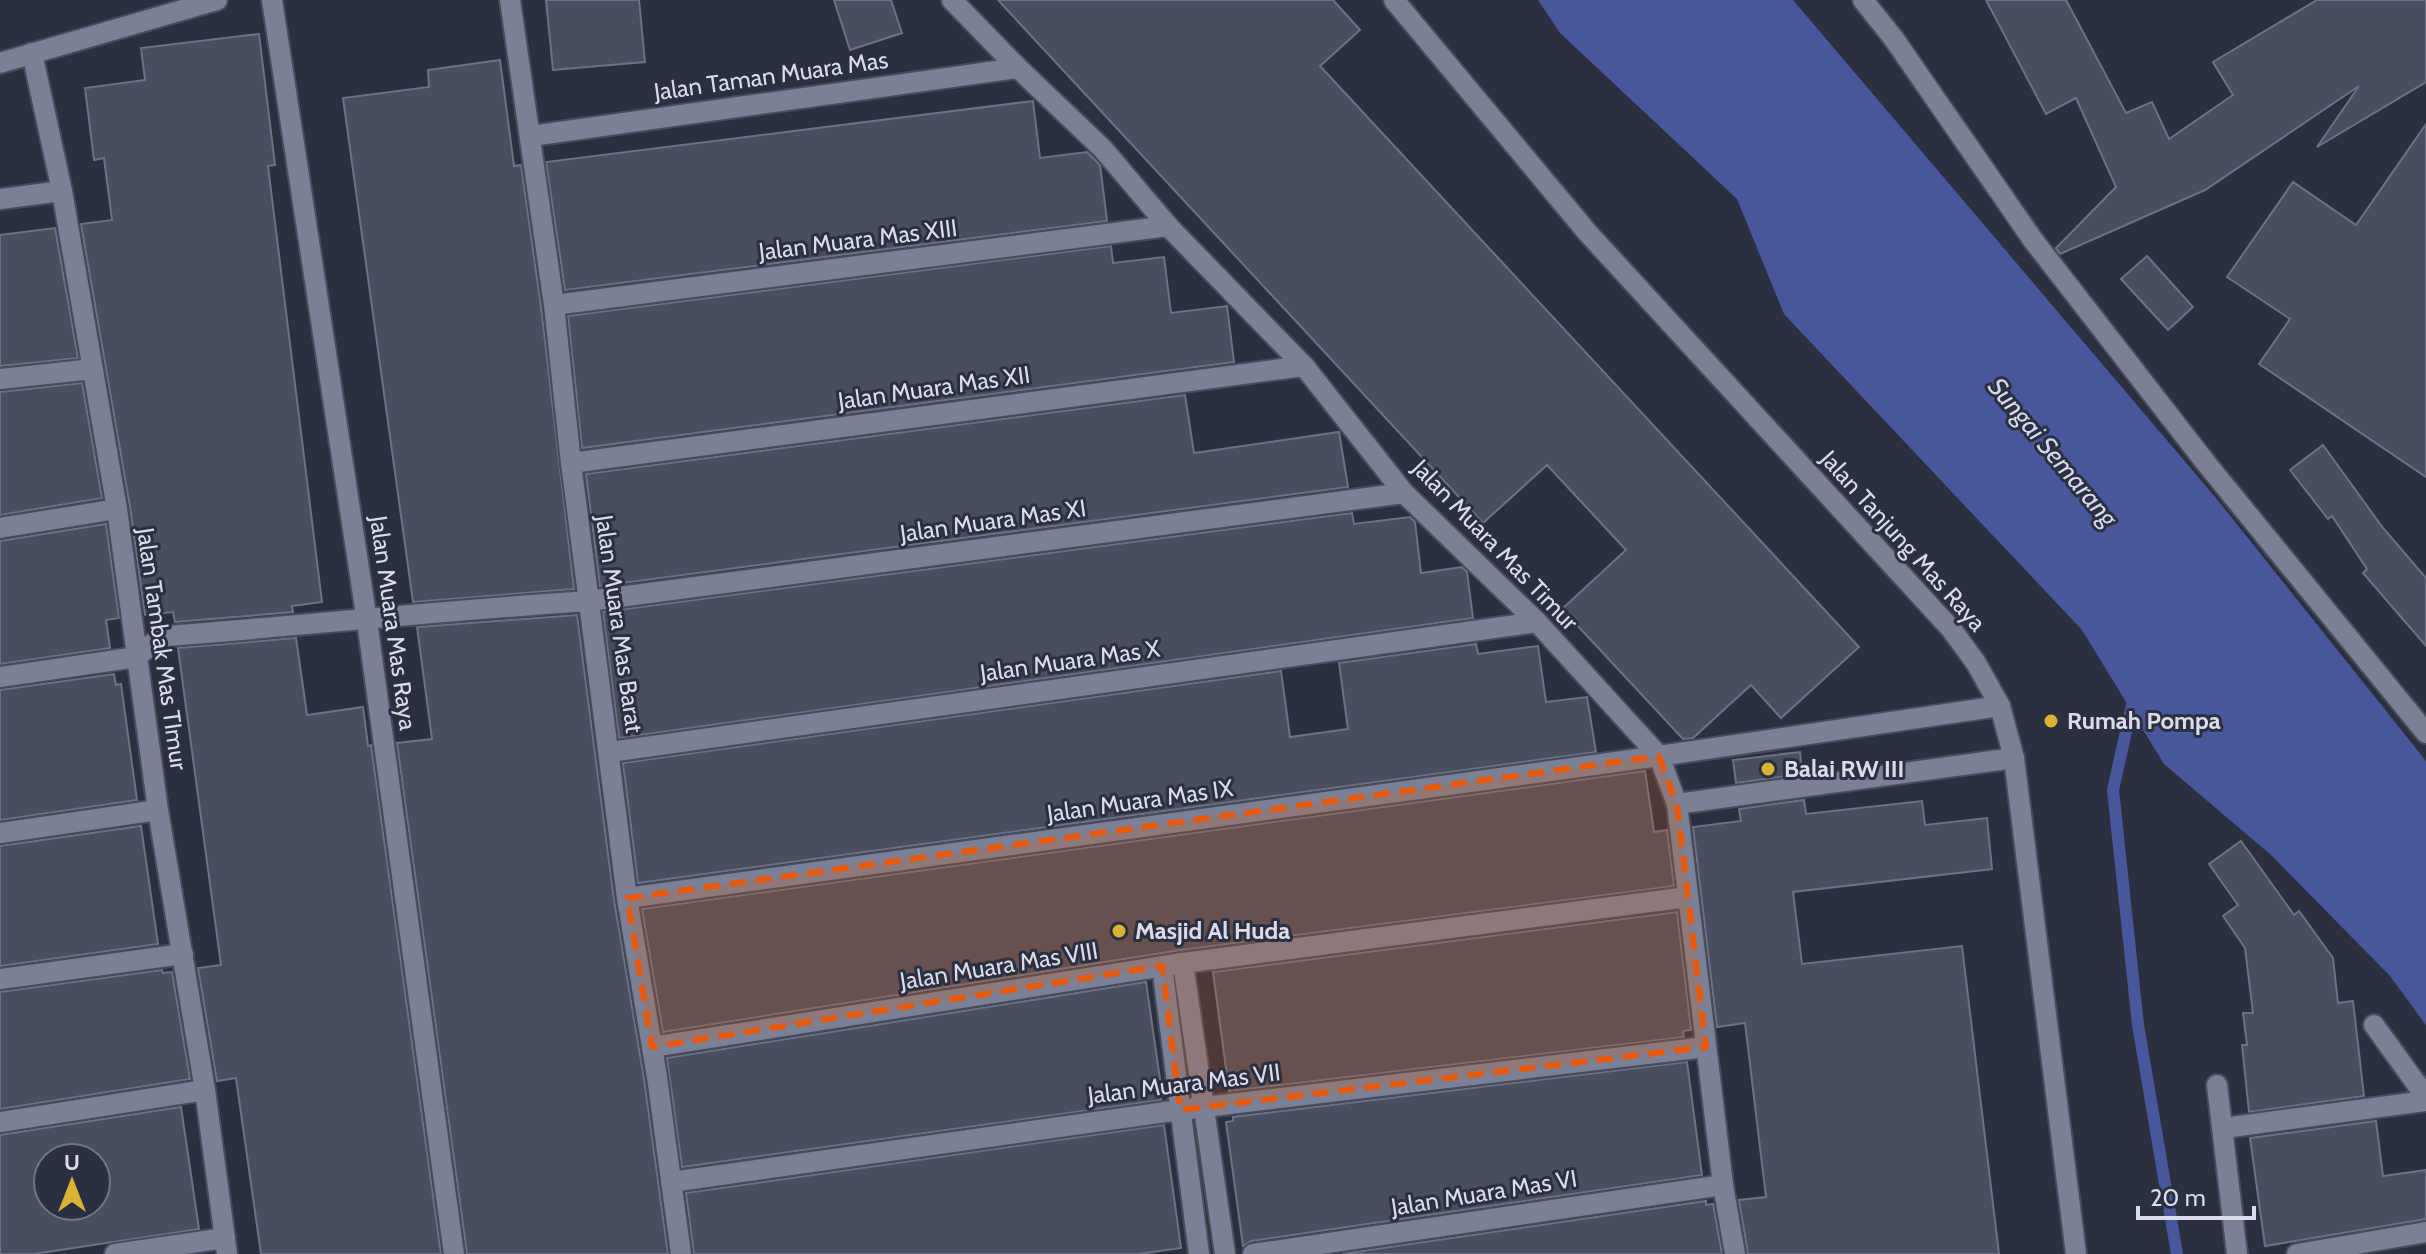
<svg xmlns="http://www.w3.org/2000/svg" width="2426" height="1254" font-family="Cabin,sans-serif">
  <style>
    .water { fill: #48579b }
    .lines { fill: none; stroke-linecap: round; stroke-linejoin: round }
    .stream { stroke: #48579b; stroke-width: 12 }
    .building { fill: #484e60; stroke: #6b7285; stroke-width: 2; fill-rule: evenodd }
    .minor-casing { stroke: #474b5a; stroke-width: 24 }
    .tertiary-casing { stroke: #474b5a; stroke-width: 24 }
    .minor { stroke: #7a8095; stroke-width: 20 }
    .tertiary { stroke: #7a8095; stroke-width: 20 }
    .marked { fill: #e8590c; fill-opacity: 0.2; stroke: #e8590c; stroke-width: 6; stroke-dasharray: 16 10; stroke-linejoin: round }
    .poi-dot { fill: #d9b434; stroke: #2b3041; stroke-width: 3 }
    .labels { text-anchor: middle; stroke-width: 6; stroke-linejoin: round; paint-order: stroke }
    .street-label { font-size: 24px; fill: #dadde9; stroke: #2b3041 }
    .poi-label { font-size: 24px; font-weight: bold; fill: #dadde9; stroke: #2b3041; text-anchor: start }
    .water-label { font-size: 26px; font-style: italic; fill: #d4daee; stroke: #2b3041 }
  </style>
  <rect width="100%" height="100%" fill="#2b3041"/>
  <!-- water -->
  <polygon class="water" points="1538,0 1793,0 2216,498 2426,761 2426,1025 2390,976 2271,855 2164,764 2082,630 1784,314 1737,199 1560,33"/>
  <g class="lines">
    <!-- stream -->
    <polyline class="stream" points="2134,696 2113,790 2138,1025 2177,1254"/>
  </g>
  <!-- building -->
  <g class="building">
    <polygon points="546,0 639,0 645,62 553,70"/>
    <polygon points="834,0 891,0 902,33 850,50"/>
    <polygon points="998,0 1333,0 1360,30 1320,66 1859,647 1781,718 1751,685 1693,738 1683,739 1562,609 1626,550 1547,465 1483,523"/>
    <polygon points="1986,0 2066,0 2126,113 2152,102 2169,139 2233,95 2213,62 2317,0 2426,0 2426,82 2317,147 2359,86 2205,190 2060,254 2056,248 2116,187 2076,98 2046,114"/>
    <polygon points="259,34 275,165 268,166 322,602 292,606 293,612 175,622 173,612 145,615 130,507 81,224 112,220 104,158 94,160 85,88 145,80 141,48"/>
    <polygon points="500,60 514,166 521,165 541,307 574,589 413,602 343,98 429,87 428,70"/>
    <polygon points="1033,101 1040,158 1087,152 1100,165 1107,221 565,290 546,162"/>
    <polygon points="2426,124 2426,477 2259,364 2290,319 2227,277 2293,182 2356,225"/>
    <polygon points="55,228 78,358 0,366 0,235"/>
    <polygon points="1111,246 1113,263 1164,257 1171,313 1227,306 1234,362 582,448 568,316"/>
    <polygon points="2147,256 2193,307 2168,330 2121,279"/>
    <polygon points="82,383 102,498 0,515 0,392"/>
    <polygon points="1185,395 1194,453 1339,432 1348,487 600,586 586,474"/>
    <polygon points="2323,445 2383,528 2426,578 2426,646 2363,573 2367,569 2332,516 2328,519 2290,470"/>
    <polygon points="1352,513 1354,524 1410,517 1415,522 1421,573 1462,567 1467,572 1473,618 619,738 603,612"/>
    <polygon points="106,524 119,618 106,620 110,648 0,664 0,541"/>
    <polygon points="577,615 614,900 644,1079 668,1254 467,1254 397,743 432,739 417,627"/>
    <polygon points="296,638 307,715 363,707 368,746 371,745 441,1254 261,1254 236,1078 217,1081 198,968 221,965 178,648"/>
    <polygon points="1476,644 1478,654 1538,646 1546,702 1587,697 1596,752 638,883 623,763 1281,671 1290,737 1348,729 1339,663"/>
    <polygon points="114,674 116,685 121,684 137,800 0,820 0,690"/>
    <polygon points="1800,752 1802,774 1736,783 1733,760"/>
    <polygon points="1645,771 1654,832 1667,830 1674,886 1181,950 663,1032 642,909"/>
    <polygon points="1804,800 1806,814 1922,801 1925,825 1987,818 1992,869 1793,892 1802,964 1962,946 1999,1254 1748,1254 1739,1200 1766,1197 1745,1023 1717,1027 1693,827 1741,821 1739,809"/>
    <polygon points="141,826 158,944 0,966 0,846"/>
    <polygon points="2241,841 2294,915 2299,911 2333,958 2338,1003 2353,1001 2364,1096 2249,1112 2242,1045 2247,1045 2243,1013 2253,1013 2245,948 2223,916 2238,905 2209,864"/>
    <polygon points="1677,912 1691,1030 1683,1031 1684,1037 1229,1091 1213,972"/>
    <polygon points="162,970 163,973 172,972 190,1079 0,1109 0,992"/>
    <polygon points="1146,982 1162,1093 1160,1093 1161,1100 682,1167 667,1058"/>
    <polygon points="1687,1062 1702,1175 1251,1241 1243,1246 1226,1122 1233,1121 1233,1117"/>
    <path d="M181,1107L199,1229L34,1254H0V1135ZM48,1158H96V1206H48Z"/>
    <polygon points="2376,1121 2383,1176 2426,1170 2426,1219 2265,1246 2250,1138"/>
    <polygon points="1164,1125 1181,1248 1139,1254 694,1254 686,1193"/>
    <polygon points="1706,1201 1706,1205 1713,1204 1722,1254 1342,1254"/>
  </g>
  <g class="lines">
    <!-- minor casing -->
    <g class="minor-casing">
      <g id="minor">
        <polyline points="272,0 367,621 454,1254"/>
        <polyline points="510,0 554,305 571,463 627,898 657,1077 681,1254"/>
        <polyline points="952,0 1018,68 1103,149 1168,226 1304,366 1404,493 1537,622 1659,756 1677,804 1723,1185 1735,1254"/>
        <polyline points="1863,0 1894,39 2033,240 2206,463 2426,733"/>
        <polyline points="32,53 62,191 117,509 158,810 205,1090 227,1254"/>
        <polyline points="0,63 217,0"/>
        <polyline points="531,136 1018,68"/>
        <polyline points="0,199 62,191"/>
        <polyline points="554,305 1168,226"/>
        <polyline points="0,379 93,369"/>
        <polyline points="571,463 1304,366"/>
        <polyline points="0,528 117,509"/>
        <path d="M0,677L137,657L153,643L168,636C308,625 448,610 589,601L1404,493"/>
        <polyline points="610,752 1537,622"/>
        <polyline points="1677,804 2014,758"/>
        <polyline points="0,833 158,810"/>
        <polyline points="627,898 1659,756 2000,706"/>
        <polyline points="1183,963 1225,1254"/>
        <polyline points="1162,966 1199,1254"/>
        <polyline points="0,979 183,954"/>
        <polyline points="2374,1025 2426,1097"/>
        <polyline points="652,1047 1183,963 1688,897"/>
        <polyline points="2217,1085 2237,1254"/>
        <polyline points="0,1122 205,1090"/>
        <polyline points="2224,1128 2426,1101"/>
        <polyline points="671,1182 1180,1110 1706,1047"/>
        <polyline points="115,1254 225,1238"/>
        <polyline points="1253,1254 1723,1185"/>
        <polyline points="2297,1254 2426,1232"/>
      </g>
    </g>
    <!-- tertiary casing -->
    <g class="tertiary-casing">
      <polyline id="tertiary" points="1394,0 1587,232 1952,630 1976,663 2000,706 2014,758 2076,1254"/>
    </g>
    <!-- minor -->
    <use href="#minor" class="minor"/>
    <!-- tertiary -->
    <use href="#tertiary" class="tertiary"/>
  </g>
  <!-- marked area -->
  <path class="marked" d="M1659,756L1677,804L1706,1047L1180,1110L1162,966L652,1047L627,898Z"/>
  <!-- markers -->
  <g class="poi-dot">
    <circle cx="2051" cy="721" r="8"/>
    <circle cx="1768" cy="769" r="8"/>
    <circle cx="1119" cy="931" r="8"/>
  </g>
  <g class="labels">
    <!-- street labels -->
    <g class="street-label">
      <text transform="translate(771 76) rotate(-8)" y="8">Jalan Taman Muara Mas</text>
      <text transform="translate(858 240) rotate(-7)" y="8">Jalan Muara Mas XIII</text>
      <text transform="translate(934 388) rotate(-8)" y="8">Jalan Muara Mas XII</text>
      <text transform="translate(993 521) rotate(-8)" y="8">Jalan Muara Mas XI</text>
      <text transform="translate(1903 541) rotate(48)" y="8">Jalan Tanjung Mas Raya</text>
      <text transform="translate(1495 545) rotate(46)" y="8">Jalan Muara Mas Timur</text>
      <text transform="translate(393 623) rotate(82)" y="8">Jalan Muara Mas Raya</text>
      <text transform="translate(619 624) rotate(82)" y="8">Jalan Muara Mas Barat</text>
      <text transform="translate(162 649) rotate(82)" y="8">Jalan Tambak Mas TImur</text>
      <text transform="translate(1070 661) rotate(-8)" y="8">Jalan Muara Mas X</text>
      <text transform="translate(1140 801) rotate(-8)" y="8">Jalan Muara Mas IX</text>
      <text transform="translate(999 966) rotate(-9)" y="8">Jalan Muara Mas VIII</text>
      <text transform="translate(1184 1084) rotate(-7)" y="8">Jalan Muara Mas VII</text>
      <text transform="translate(1484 1193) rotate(-9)" y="8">Jalan Muara Mas VI</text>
    </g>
    <!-- poi labels -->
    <g class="poi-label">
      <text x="2067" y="729">Rumah Pompa</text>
      <text x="1784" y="777">Balai RW III</text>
      <text x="1135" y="939">Masjid Al Huda</text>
    </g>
    <!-- water labels -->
    <g class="water-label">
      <text transform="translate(2053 452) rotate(50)" y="9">Sungai Semarang</text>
    </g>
  </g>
  <!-- north arrow -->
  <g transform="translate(72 1182)"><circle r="38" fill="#2b3041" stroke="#717584" stroke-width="2"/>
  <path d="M0-6L14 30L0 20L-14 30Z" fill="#d9b434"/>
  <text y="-12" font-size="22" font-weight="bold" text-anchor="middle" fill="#dadde9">U</text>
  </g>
  <!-- scale -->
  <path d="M2138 1206v12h116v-12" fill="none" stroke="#dadde9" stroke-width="4"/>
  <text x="2150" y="1206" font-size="24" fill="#dadde9" stroke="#2b3041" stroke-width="6" paint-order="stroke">20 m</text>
</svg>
